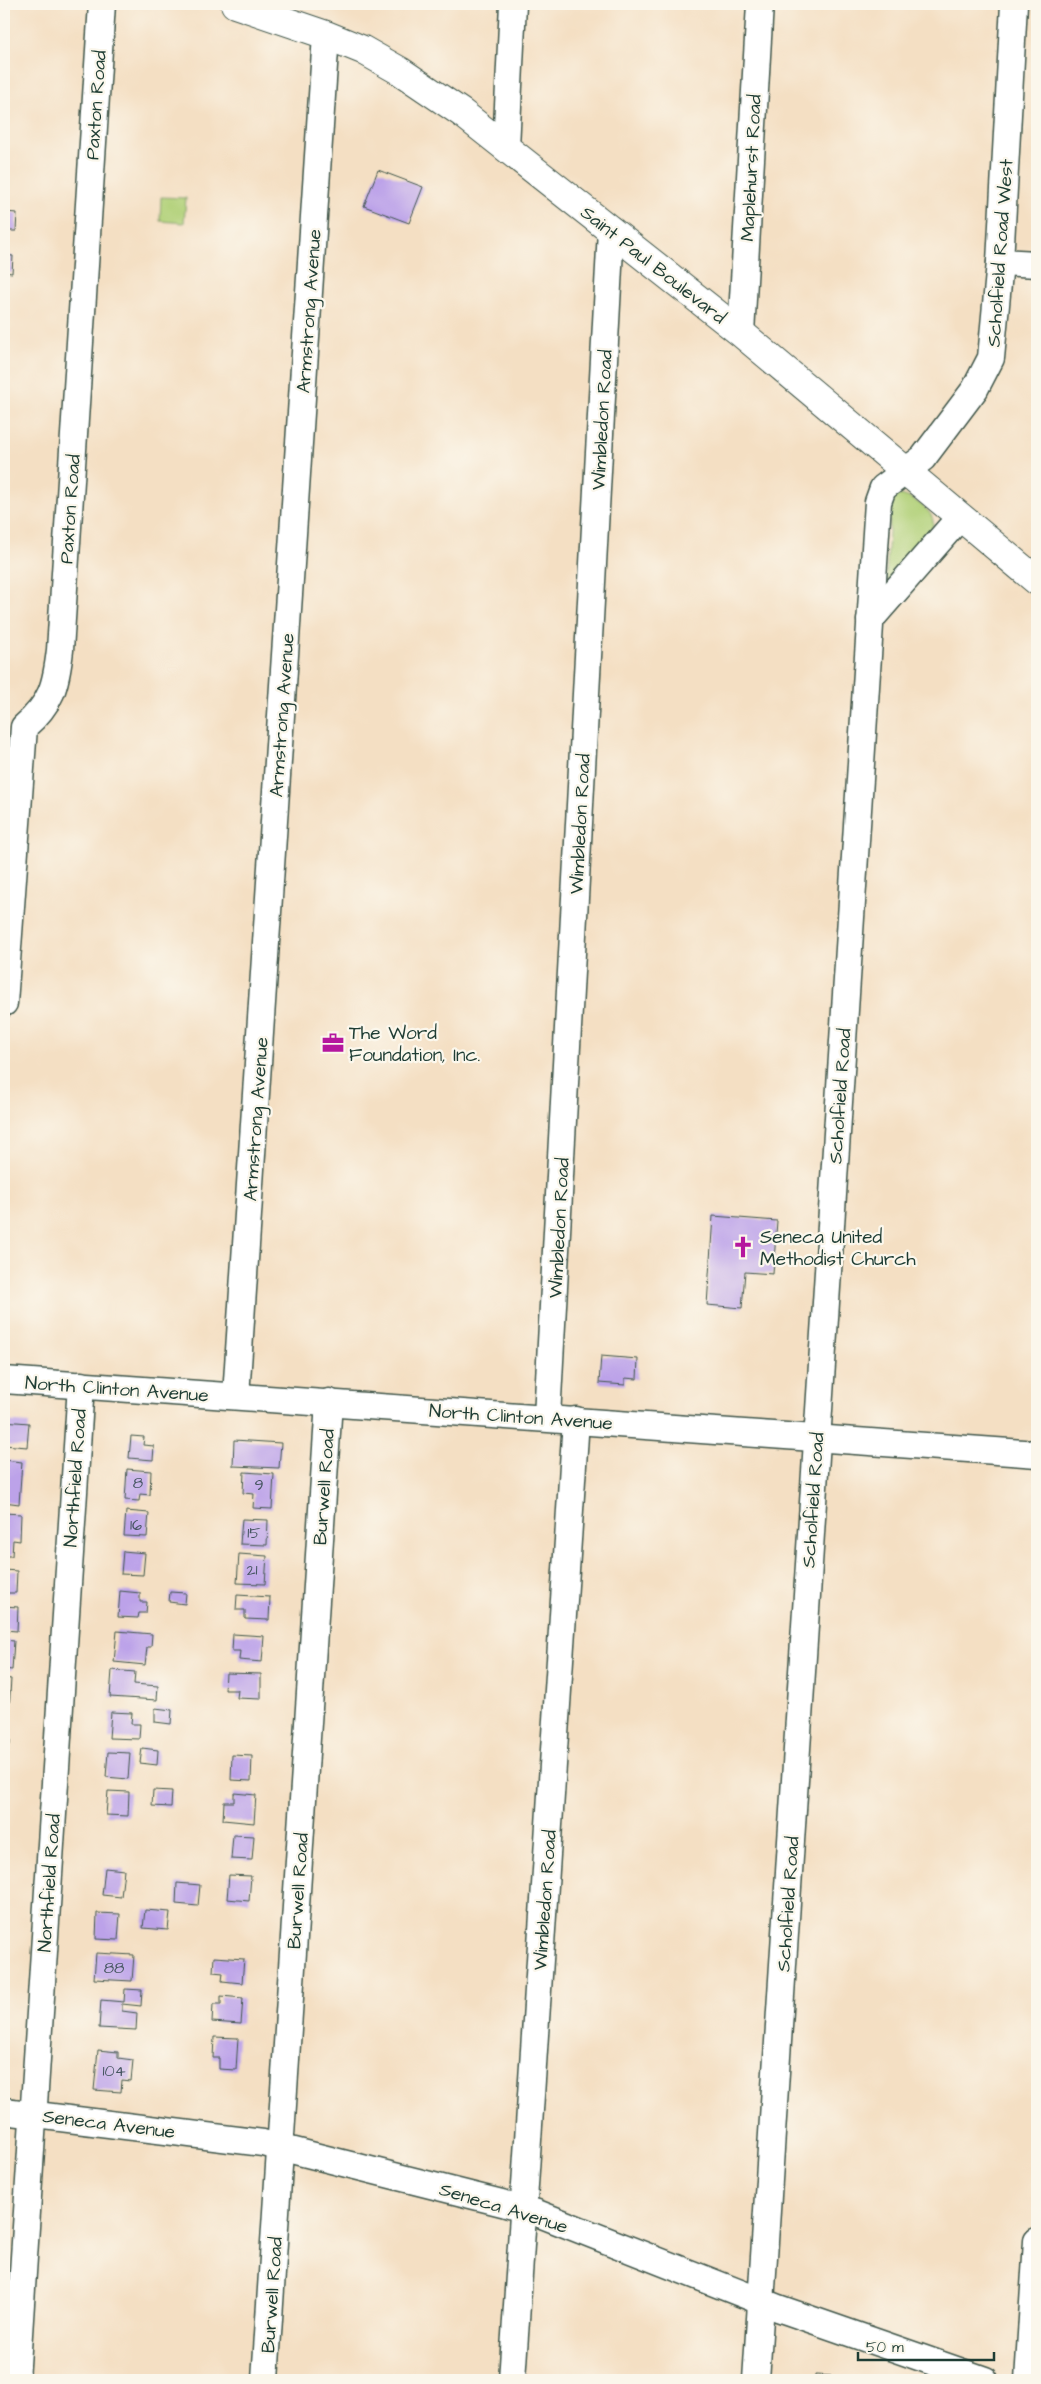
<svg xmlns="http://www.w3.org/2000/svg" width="1041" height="2384" font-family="'Architects Daughter',sans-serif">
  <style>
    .green { fill: #b0d077; stroke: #688656 }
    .building { fill: #bca2e9 }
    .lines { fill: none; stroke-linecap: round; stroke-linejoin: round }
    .minor-casing { stroke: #3f5549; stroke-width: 29 }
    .major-casing { stroke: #3f5549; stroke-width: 30 }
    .minor { stroke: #fff; stroke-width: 26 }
    .major { stroke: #fff; stroke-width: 28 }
    .labels { text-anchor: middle; stroke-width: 4.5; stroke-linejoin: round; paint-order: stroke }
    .number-label { font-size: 16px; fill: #465661 }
    .street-label { font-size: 19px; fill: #1f3d34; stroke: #fbf7ec }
    .poi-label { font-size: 19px; fill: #1f3d34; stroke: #fbf7ec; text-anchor: start }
  </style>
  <rect width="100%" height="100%" fill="#fbf7ec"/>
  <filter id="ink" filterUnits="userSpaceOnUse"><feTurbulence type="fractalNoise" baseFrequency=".02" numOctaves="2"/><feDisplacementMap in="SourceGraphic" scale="10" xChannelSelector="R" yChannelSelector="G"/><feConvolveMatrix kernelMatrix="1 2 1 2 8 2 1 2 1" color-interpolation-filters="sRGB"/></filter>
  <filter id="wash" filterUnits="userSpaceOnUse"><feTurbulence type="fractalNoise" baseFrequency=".0096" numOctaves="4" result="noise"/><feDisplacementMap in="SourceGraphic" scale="20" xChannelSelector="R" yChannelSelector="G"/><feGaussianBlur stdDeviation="1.12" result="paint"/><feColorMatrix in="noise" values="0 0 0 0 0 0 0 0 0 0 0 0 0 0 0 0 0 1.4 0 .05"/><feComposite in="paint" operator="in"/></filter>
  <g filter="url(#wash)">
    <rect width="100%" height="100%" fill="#f4dfc3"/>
    <!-- green -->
    <g class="green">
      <polygon points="161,197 186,198 184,223 160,221"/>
      <path d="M900,495C910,496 932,509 933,521C934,524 932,528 931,532L889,581L886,580L891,501L895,496Z"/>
    </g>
    <g id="blocks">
      <!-- building -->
      <g class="building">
        <polygon points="378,170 423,187 409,223 364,206"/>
        <polygon points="4,212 17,213 16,231 4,231"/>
        <polygon points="4,255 13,256 12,273 4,272"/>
        <polygon points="713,1216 777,1221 773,1274 745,1272 742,1308 707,1305"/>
        <polygon points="601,1356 638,1359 637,1379 625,1378 625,1385 599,1383"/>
        <polygon points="4,1421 29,1423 27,1447 4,1445"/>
        <polygon points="131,1436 144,1437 143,1445 154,1446 153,1460 129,1458"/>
        <polygon points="234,1440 281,1443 279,1468 233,1466"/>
        <polygon points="4,1460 22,1462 19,1504 4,1502"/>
        <polygon points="127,1469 151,1471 150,1495 140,1494 139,1501 125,1500"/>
        <polygon points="244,1472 274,1474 272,1509 253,1508 254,1494 243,1493"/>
        <polygon points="126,1511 149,1513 147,1537 124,1536"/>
        <polygon points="4,1513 21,1514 20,1541 13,1540 12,1556 4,1556"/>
        <polygon points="242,1519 268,1520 267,1545 240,1544"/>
        <polygon points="123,1551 145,1553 143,1575 121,1574"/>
        <polygon points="239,1554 267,1556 265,1584 237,1583"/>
        <polygon points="4,1570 17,1571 16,1593 4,1593"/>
        <polygon points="120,1591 140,1593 140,1602 147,1602 146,1613 139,1613 138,1618 118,1617"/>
        <polygon points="170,1592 186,1593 185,1604 169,1602"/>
        <polygon points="237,1595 270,1597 269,1620 245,1619 245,1610 236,1610"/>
        <polygon points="4,1606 18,1607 17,1631 4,1630"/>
        <polygon points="117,1631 152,1634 151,1647 147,1647 145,1665 114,1662"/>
        <polygon points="233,1634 264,1636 262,1662 239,1660 240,1651 232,1651"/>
        <polygon points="4,1640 14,1641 12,1670 4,1669"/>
        <polygon points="112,1670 135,1672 134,1684 158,1686 157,1700 110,1697"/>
        <polygon points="226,1673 261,1674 261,1699 237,1698 238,1690 225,1690"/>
        <polygon points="4,1678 11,1679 9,1709 4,1708"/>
        <polygon points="155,1708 172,1710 171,1724 155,1722"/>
        <polygon points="111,1712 132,1713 131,1724 140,1724 139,1739 109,1738"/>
        <polygon points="4,1715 11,1716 10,1745 4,1745"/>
        <polygon points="142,1748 158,1750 157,1765 140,1763"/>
        <polygon points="108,1752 130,1753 128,1779 106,1777"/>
        <polygon points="232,1755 252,1756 251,1781 231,1780"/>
        <polygon points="153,1790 172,1791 171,1807 152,1806"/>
        <polygon points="108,1791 129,1792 128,1816 106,1815"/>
        <polygon points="234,1793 256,1795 254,1823 223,1820 224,1802 234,1802"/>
        <polygon points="233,1835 254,1836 252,1860 231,1859"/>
        <polygon points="105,1868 124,1870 121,1897 102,1895"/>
        <polygon points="229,1875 251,1876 249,1901 227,1899"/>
        <polygon points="177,1883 200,1885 198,1906 176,1904"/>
        <polygon points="145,1910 170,1912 168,1930 143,1928"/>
        <polygon points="97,1913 120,1914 118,1940 96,1939"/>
        <polygon points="96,1953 134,1955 132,1981 94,1979"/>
        <polygon points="214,1957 244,1959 242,1983 222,1981 223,1973 213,1972"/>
        <polygon points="125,1989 142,1990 141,2006 122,2004 122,2011 137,2013 136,2030 99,2028 101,2000 124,2002"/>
        <polygon points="221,1996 243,1998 241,2024 212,2022 213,2004 221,2004"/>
        <polygon points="214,2037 238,2038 236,2070 219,2069 219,2058 213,2058"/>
        <polygon points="98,2050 118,2052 118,2058 133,2060 131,2081 122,2080 121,2092 94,2090"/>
        <polygon points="815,2375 836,2376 836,2380 815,2380"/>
      </g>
    </g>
  </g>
  <g filter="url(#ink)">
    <use href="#blocks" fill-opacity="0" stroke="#3f5549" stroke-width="1"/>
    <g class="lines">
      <!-- minor casing -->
      <g class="minor-casing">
        <g id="minor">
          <polyline points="506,147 513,4"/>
          <polyline points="1000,262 1037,264"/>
          <polyline points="741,333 760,4"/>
          <polyline points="870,620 960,517"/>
          <path d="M4,1003L24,727C52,703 56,685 60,650L102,4"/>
          <polyline points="4,1380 1037,1454"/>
          <polyline points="236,1396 326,35"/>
          <polyline points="547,1417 611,230"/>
          <polyline points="4,2111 263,2143 506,2204 537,2213 778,2308 985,2380"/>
          <polyline points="16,2380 81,1385"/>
          <polyline points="265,2380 329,1402"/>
          <polyline points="512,2380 576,1420"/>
          <polyline points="756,2380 878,502 883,488 923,458 975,389 991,358 1000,262 1014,4"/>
          <polyline points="1028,2380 1037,2241"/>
        </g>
      </g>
      <!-- major casing -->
      <g class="major-casing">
        <polyline id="major" points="235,4 326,35 363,50 400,71 462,113 741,333 1037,581"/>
      </g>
      <!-- minor -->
      <use href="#minor" class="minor"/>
      <!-- major -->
      <use href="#major" class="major"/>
    </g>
  </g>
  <!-- icons -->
  <defs>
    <g id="office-bare" transform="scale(1.725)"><path d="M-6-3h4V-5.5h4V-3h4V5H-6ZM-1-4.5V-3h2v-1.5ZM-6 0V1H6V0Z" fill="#b5179e" stroke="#fbf7ec" stroke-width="2.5" paint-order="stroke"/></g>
    <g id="church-bare" transform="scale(1.725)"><path d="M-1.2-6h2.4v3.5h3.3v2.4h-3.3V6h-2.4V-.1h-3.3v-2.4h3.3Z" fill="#b5179e" stroke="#fbf7ec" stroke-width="2.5" paint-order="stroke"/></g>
  </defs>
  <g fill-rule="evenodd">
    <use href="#office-bare" x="333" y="1043"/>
    <use href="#church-bare" x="743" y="1247"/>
  </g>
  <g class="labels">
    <!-- number labels -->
    <g class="number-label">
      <text x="138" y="1488">8</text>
      <text x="259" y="1490">9</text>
      <text x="136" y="1530">16</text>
      <text x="254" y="1538">15</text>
      <text x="252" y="1575">21</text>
      <text x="114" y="1973">88</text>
      <text x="114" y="2076">104</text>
    </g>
    <!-- street labels -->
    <g class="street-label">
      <text transform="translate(95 105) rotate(-86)" y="7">Paxton Road</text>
      <text transform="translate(750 168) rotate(-87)" y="7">Maplehurst Road</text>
      <text transform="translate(999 253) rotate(-86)" y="7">Scholfield Road West</text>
      <text transform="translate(654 264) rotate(38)" y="7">Saint Paul Boulevard</text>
      <text transform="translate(308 311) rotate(-86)" y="7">Armstrong Avenue</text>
      <text transform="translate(601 420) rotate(-87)" y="7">Wimbledon Road</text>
      <text transform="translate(69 509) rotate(-86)" y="7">Paxton Road</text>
      <text transform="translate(281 715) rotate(-86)" y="7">Armstrong Avenue</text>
      <text transform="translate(579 824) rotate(-87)" y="7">Wimbledon Road</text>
      <text transform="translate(839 1096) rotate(-86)" y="7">Scholfield Road</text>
      <text transform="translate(255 1119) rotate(-86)" y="7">Armstrong Avenue</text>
      <text transform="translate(558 1228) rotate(-87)" y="7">Wimbledon Road</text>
      <text transform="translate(117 1388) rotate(4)" y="7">North Clinton Avenue</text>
      <text transform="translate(521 1416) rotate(4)" y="7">North Clinton Avenue</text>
      <text transform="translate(74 1478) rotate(-86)" y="7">Northfield Road</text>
      <text transform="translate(323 1487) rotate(-86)" y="7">Burwell Road</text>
      <text transform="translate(812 1500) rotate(-86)" y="7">Scholfield Road</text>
      <text transform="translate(48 1883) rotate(-86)" y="7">Northfield Road</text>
      <text transform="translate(297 1891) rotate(-86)" y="7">Burwell Road</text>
      <text transform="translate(544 1900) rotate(-86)" y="7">Wimbledon Road</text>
      <text transform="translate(787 1904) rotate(-86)" y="7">Scholfield Road</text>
      <text transform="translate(109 2123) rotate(7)" y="7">Seneca Avenue</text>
      <text transform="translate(504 2207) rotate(17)" y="7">Seneca Avenue</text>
      <text transform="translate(271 2295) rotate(-86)" y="7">Burwell Road</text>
    </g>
    <!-- poi labels -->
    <g class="poi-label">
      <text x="349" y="1039">The Word<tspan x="349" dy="22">Foundation, Inc.</tspan></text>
      <text x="760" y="1243">Seneca United<tspan x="760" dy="22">Methodist Church</tspan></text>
    </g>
  </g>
  <!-- margin -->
  <rect width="1041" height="2384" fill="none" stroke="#fbf7ec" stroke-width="20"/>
  <!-- scale -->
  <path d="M858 2352v8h136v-8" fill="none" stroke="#1f3d34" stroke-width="2.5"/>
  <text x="866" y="2352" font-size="15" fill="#1f3d34" stroke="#fbf7ec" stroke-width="4" paint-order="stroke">50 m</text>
</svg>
